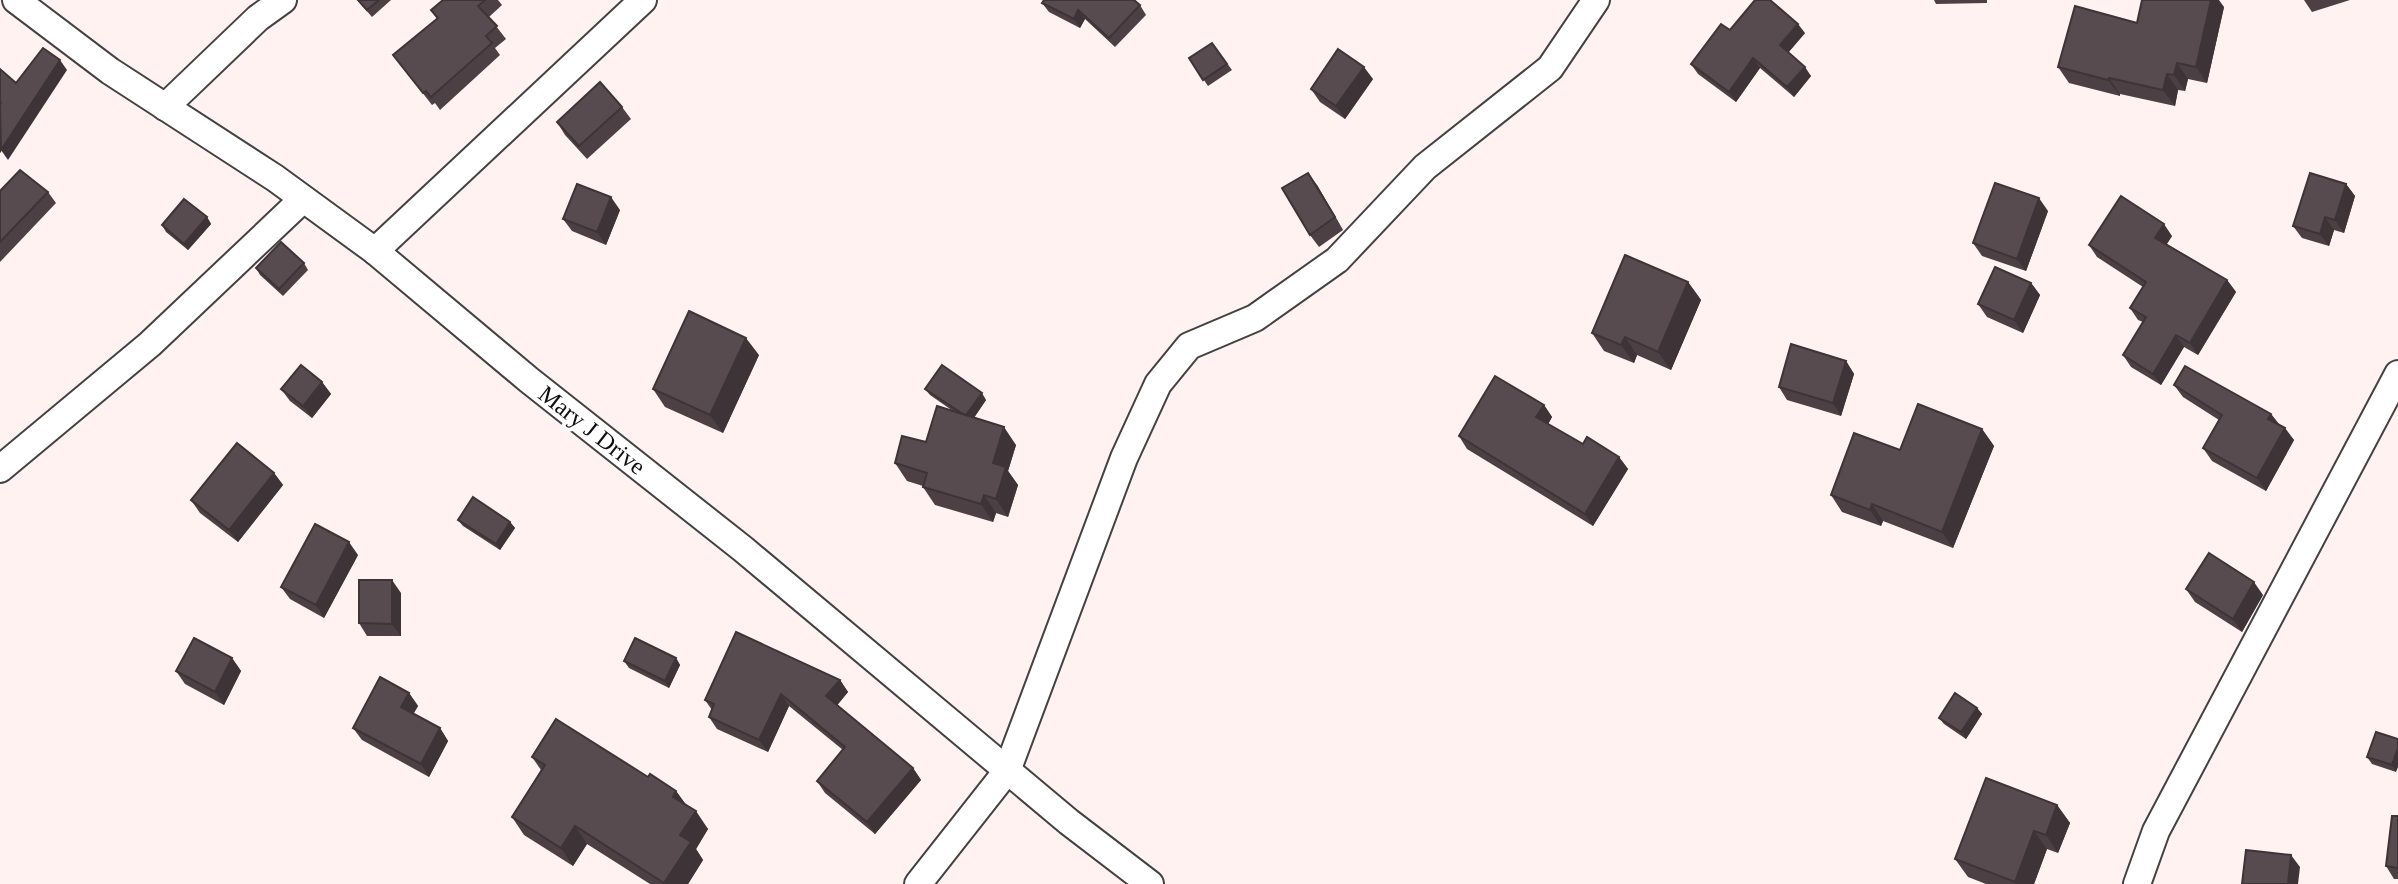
<svg xmlns="http://www.w3.org/2000/svg" width="2398" height="884" font-family="Georgia,serif">
  <style>
    .lines { fill: none; stroke-linecap: round; stroke-linejoin: round }
    .minor-casing { stroke: #424242; stroke-width: 30 }
    .minor { stroke: #fff; stroke-width: 26 }
    .wall { fill: #4c4044 }
    .shaded-wall { fill: #3e3437 }
    .building { fill: #584b4f; stroke: #3e3437; stroke-width: 2 }
    .labels { text-anchor: middle; stroke-width: 8; stroke-linejoin: round; paint-order: stroke }
    .street-label { font-size: 24px; fill: #0f0f0f; stroke: #fff }
  </style>
  <rect width="100%" height="100%" fill="#fff2f1"/>
  <g class="lines">
    <!-- minor casing -->
    <g class="minor-casing">
      <g id="minor">
        <polyline points="16,0 110,71 275,178 375,251 529,380 743,549 1069,822 1150,884"/>
        <polyline points="165,107 258,18 283,0"/>
        <polyline points="375,251 643,0"/>
        <polyline points="0,469 150,344 303,199"/>
        <polyline points="918,884 1007,771 1124,458 1158,384 1189,346 1255,318 1337,260 1425,167 1550,68 1596,0"/>
        <polyline points="2137,884 2156,831 2398,374"/>
      </g>
    </g>
    <!-- minor -->
    <use href="#minor" class="minor"/>
  </g>
  <!-- wall -->
  <g class="wall">
    <polygon points="357,0 391,0 372,17"/>
    <polygon points="443,0 498,0 502,5 489,17 506,39 495,48 500,55 440,110 435,103 432,105 393,55 437,19 431,10"/>
    <polygon points="1934,0 1987,0 1987,3 1936,4"/>
    <polygon points="2304,0 2350,0 2312,12"/>
    <polygon points="1042,3 1140,5 1146,15 1115,47 1085,19 1080,28 1049,12"/>
    <polygon points="2224,7 2207,83 2188,79 2185,91 2178,90 2175,106 2120,94 2120,96 2069,83 2058,67 2137,23"/>
    <polygon points="1730,30 1805,33 1788,53 1811,76 1794,97 1760,68 1736,102 1698,74 1691,64"/>
    <polygon points="1212,43 1232,70 1208,86 1189,58"/>
    <polygon points="1373,79 1345,119 1320,102 1311,89"/>
    <polygon points="622,107 631,119 587,159 565,135 557,122"/>
    <polygon points="2346,184 2355,196 2344,233 2334,230 2329,246 2302,238 2293,226"/>
    <polygon points="1317,185 1343,230 1319,247 1310,235"/>
    <polygon points="0,191 48,192 56,203 0,262"/>
    <polygon points="620,210 606,245 572,231 563,219"/>
    <polygon points="2048,211 2026,271 1982,256 1973,243"/>
    <polygon points="207,217 211,224 188,250 166,232 162,225"/>
    <polygon points="2172,236 2167,244 2227,280 2236,292 2198,355 2184,347 2161,385 2131,367 2123,355 2143,322 2138,320 2130,308 2143,287 2097,257 2089,245"/>
    <polygon points="304,263 308,270 283,296 260,275 256,268"/>
    <polygon points="1688,282 1701,300 1671,370 1637,355 1634,363 1604,351 1592,333"/>
    <polygon points="2031,283 2040,295 2023,333 1987,317 1978,304"/>
    <polygon points="759,355 723,433 665,407 653,389"/>
    <polygon points="1846,361 1854,374 1841,416 1787,400 1779,387"/>
    <polygon points="322,382 331,394 312,418 290,401 281,389"/>
    <polygon points="2174,385 2271,414 2279,424 2294,440 2266,491 2212,461 2203,448 2219,420 2183,397"/>
    <polygon points="925,389 986,400 974,418 1016,445 1008,471 1018,485 1008,517 996,513 993,522 935,505 923,487 923,486 907,481 895,463 926,442 953,411 930,395"/>
    <polygon points="1544,405 1552,417 1548,424 1583,444 1619,457 1628,469 1593,526 1467,449 1459,436"/>
    <polygon points="1982,429 1994,446 1953,548 1883,521 1881,526 1842,512 1831,495 1900,450"/>
    <polygon points="274,473 283,485 238,542 200,513 191,500"/>
    <polygon points="458,520 510,522 515,528 500,550 463,526"/>
    <polygon points="358,555 324,618 290,599 281,587"/>
    <polygon points="2186,589 2263,595 2242,632 2195,602"/>
    <polygon points="401,593 401,636 367,636 359,623"/>
    <polygon points="232,658 241,671 224,705 185,684 176,671"/>
    <polygon points="676,658 680,665 669,688 629,668 624,661"/>
    <polygon points="840,680 848,692 837,705 913,768 921,780 875,834 825,793 817,781 843,750 789,706 768,752 717,729 709,717 712,710 705,700"/>
    <polygon points="409,693 418,706 413,714 440,728 448,741 429,777 362,740 353,728"/>
    <polygon points="1977,708 1982,714 1966,739 1944,724 1939,718"/>
    <polygon points="2398,739 2396,772 2372,764 2367,757"/>
    <polygon points="532,757 648,777 676,791 687,806 708,829 696,849 703,860 688,884 650,884 587,844 573,866 524,835 512,817 541,770"/>
    <polygon points="2057,805 2070,823 2058,853 2047,849 2034,884 1986,884 1968,877 1955,859"/>
    <polygon points="2398,816 2398,879 2394,879 2386,866"/>
  </g>
  <!-- shaded-wall -->
  <g class="shaded-wall">
    <polygon points="2211,0 2219,0 2224,7 2207,83 2196,67"/>
    <polygon points="1078,10 1085,19 1080,28 1074,19"/>
    <polygon points="1798,24 1805,33 1786,55 1780,45"/>
    <polygon points="1753,58 1760,68 1736,102 1729,92"/>
    <polygon points="60,60 67,70 8,160 1,150"/>
    <polygon points="2177,63 2188,79 2185,91 2174,75"/>
    <polygon points="1364,67 1373,79 1345,119 1336,106"/>
    <polygon points="1805,67 1811,76 1794,97 1787,87"/>
    <polygon points="2167,74 2178,90 2175,106 2163,90"/>
    <polygon points="2109,78 2120,94 2120,96 2108,80"/>
    <polygon points="1308,173 1317,185 1343,230 1335,217"/>
    <polygon points="2346,184 2355,196 2344,233 2335,220"/>
    <polygon points="611,197 620,210 606,245 597,232"/>
    <polygon points="2039,198 2048,211 2026,271 2017,259"/>
    <polygon points="207,217 211,224 188,250 184,244"/>
    <polygon points="2325,217 2334,230 2329,246 2320,234"/>
    <polygon points="2164,224 2172,236 2163,249 2155,238"/>
    <polygon points="2227,280 2236,292 2198,355 2190,343"/>
    <polygon points="1688,282 1701,300 1671,370 1658,352"/>
    <polygon points="2031,283 2040,295 2023,333 2014,320"/>
    <polygon points="2176,335 2184,347 2161,385 2153,374"/>
    <polygon points="1625,337 1637,355 1634,363 1621,345"/>
    <polygon points="746,338 759,355 723,433 710,415"/>
    <polygon points="1846,361 1854,374 1841,416 1833,403"/>
    <polygon points="322,382 331,394 312,418 303,406"/>
    <polygon points="982,393 986,400 970,423 966,416"/>
    <polygon points="1544,405 1552,417 1545,430 1536,417"/>
    <polygon points="2271,414 2280,426 2268,419"/>
    <polygon points="1004,427 1016,445 1008,471 1018,485 1008,517 996,499 993,463"/>
    <polygon points="2285,428 2294,440 2266,491 2257,478"/>
    <polygon points="1982,429 1994,446 1953,548 1942,532"/>
    <polygon points="1619,457 1628,469 1593,526 1585,514"/>
    <polygon points="274,473 283,485 238,542 229,530"/>
    <polygon points="984,495 996,513 993,522 981,504"/>
    <polygon points="1872,504 1883,521 1881,526 1870,510"/>
    <polygon points="510,522 515,528 500,550 496,544"/>
    <polygon points="349,542 358,555 324,618 316,605"/>
    <polygon points="392,580 401,593 401,636 392,624"/>
    <polygon points="2254,582 2263,595 2242,632 2233,619"/>
    <polygon points="232,658 241,671 224,705 215,692"/>
    <polygon points="676,658 680,665 669,688 665,681"/>
    <polygon points="840,680 848,692 835,708 826,696"/>
    <polygon points="409,693 418,706 410,720 401,707"/>
    <polygon points="781,694 789,706 768,752 759,740"/>
    <polygon points="1977,708 1982,714 1966,739 1961,732"/>
    <polygon points="440,728 448,741 429,777 421,764"/>
    <polygon points="2398,748 2398,767 2396,772 2392,765"/>
    <polygon points="913,768 921,780 875,834 867,822"/>
    <polygon points="676,791 689,809 673,797"/>
    <polygon points="2057,805 2070,823 2058,853 2046,835"/>
    <polygon points="696,811 708,829 696,849 703,860 688,884 665,884 680,835"/>
    <polygon points="575,826 587,844 573,866 561,848"/>
    <polygon points="2034,831 2047,849 2034,884 2017,884 2015,882"/>
    <polygon points="2291,855 2300,867 2298,884 2288,884"/>
  </g>
  <!-- building -->
  <g class="building">
    <polygon points="358,0 379,0 367,10"/>
    <polygon points="443,0 485,0 478,6 497,26 486,36 492,43 431,97 426,91 423,93 393,55 438,18 431,10"/>
    <polygon points="1044,0 1134,0 1140,5 1109,38 1078,10 1074,19 1042,3"/>
    <polygon points="1755,0 1770,0 1798,24 1780,45 1805,67 1787,87 1753,58 1729,92 1691,64 1721,24 1730,30"/>
    <polygon points="2142,0 2211,0 2196,67 2177,63 2174,75 2167,74 2163,90 2109,78 2108,80 2058,67 2075,6 2137,23"/>
    <polygon points="1212,43 1227,64 1203,80 1189,58"/>
    <polygon points="43,48 60,60 1,150 0,105 1,103 0,102 0,69 16,83"/>
    <polygon points="1338,49 1364,67 1336,106 1311,89"/>
    <polygon points="600,82 622,107 579,146 557,122"/>
    <polygon points="20,170 48,192 0,242 0,191"/>
    <polygon points="1308,173 1335,217 1310,235 1282,188"/>
    <polygon points="2310,173 2346,184 2335,220 2325,217 2320,234 2293,226"/>
    <polygon points="1995,183 2039,198 2017,259 1973,243"/>
    <polygon points="577,184 611,197 597,232 563,219"/>
    <polygon points="2121,196 2164,224 2155,238 2227,280 2190,343 2176,335 2153,374 2123,355 2146,317 2130,308 2146,282 2089,245"/>
    <polygon points="184,199 207,217 184,244 162,225"/>
    <polygon points="281,242 304,263 279,289 256,268"/>
    <polygon points="1625,255 1688,282 1658,352 1625,337 1621,345 1592,333"/>
    <polygon points="1995,267 2031,283 2014,320 1978,304"/>
    <polygon points="689,311 746,338 710,415 653,389"/>
    <polygon points="1791,344 1846,361 1833,403 1779,387"/>
    <polygon points="301,365 322,382 303,406 281,389"/>
    <polygon points="942,365 982,393 966,415 963,414 925,389"/>
    <polygon points="2185,366 2271,414 2268,419 2285,428 2257,478 2203,448 2222,415 2174,385"/>
    <polygon points="1495,376 1544,405 1536,417 1583,444 1587,437 1619,457 1585,514 1459,436"/>
    <polygon points="1918,404 1982,429 1942,532 1872,504 1870,510 1831,495 1854,433 1900,450"/>
    <polygon points="937,406 1004,427 993,463 1006,467 996,499 984,495 981,504 923,487 927,473 895,463 902,436 926,442"/>
    <polygon points="237,443 274,473 229,530 191,500"/>
    <polygon points="473,497 510,522 496,544 458,520"/>
    <polygon points="315,524 349,542 316,605 281,587"/>
    <polygon points="2209,553 2254,582 2233,619 2186,589"/>
    <polygon points="359,580 392,580 392,624 359,623"/>
    <polygon points="736,632 840,680 826,696 913,768 867,822 817,781 845,747 781,694 759,740 709,717 714,704 705,700"/>
    <polygon points="194,638 232,658 215,692 176,671"/>
    <polygon points="635,638 676,658 665,681 624,661"/>
    <polygon points="380,677 409,693 401,707 440,728 421,764 353,728"/>
    <polygon points="1955,693 1977,708 1961,732 1939,718"/>
    <polygon points="556,719 648,777 650,774 676,791 673,797 696,811 680,835 691,842 664,883 575,826 561,848 512,817 545,765 532,757"/>
    <polygon points="2376,732 2398,739 2398,748 2392,765 2367,757"/>
    <polygon points="1986,778 2057,805 2046,835 2034,831 2015,882 1955,859"/>
    <polygon points="2392,816 2398,816 2398,868 2386,866"/>
    <polygon points="2246,850 2291,855 2288,884 2242,884"/>
  </g>
  <g class="labels">
    <!-- street labels -->
    <g class="street-label">
      <text transform="translate(592 430) rotate(38)" y="8">Mary J Drive</text>
    </g>
  </g>
</svg>
